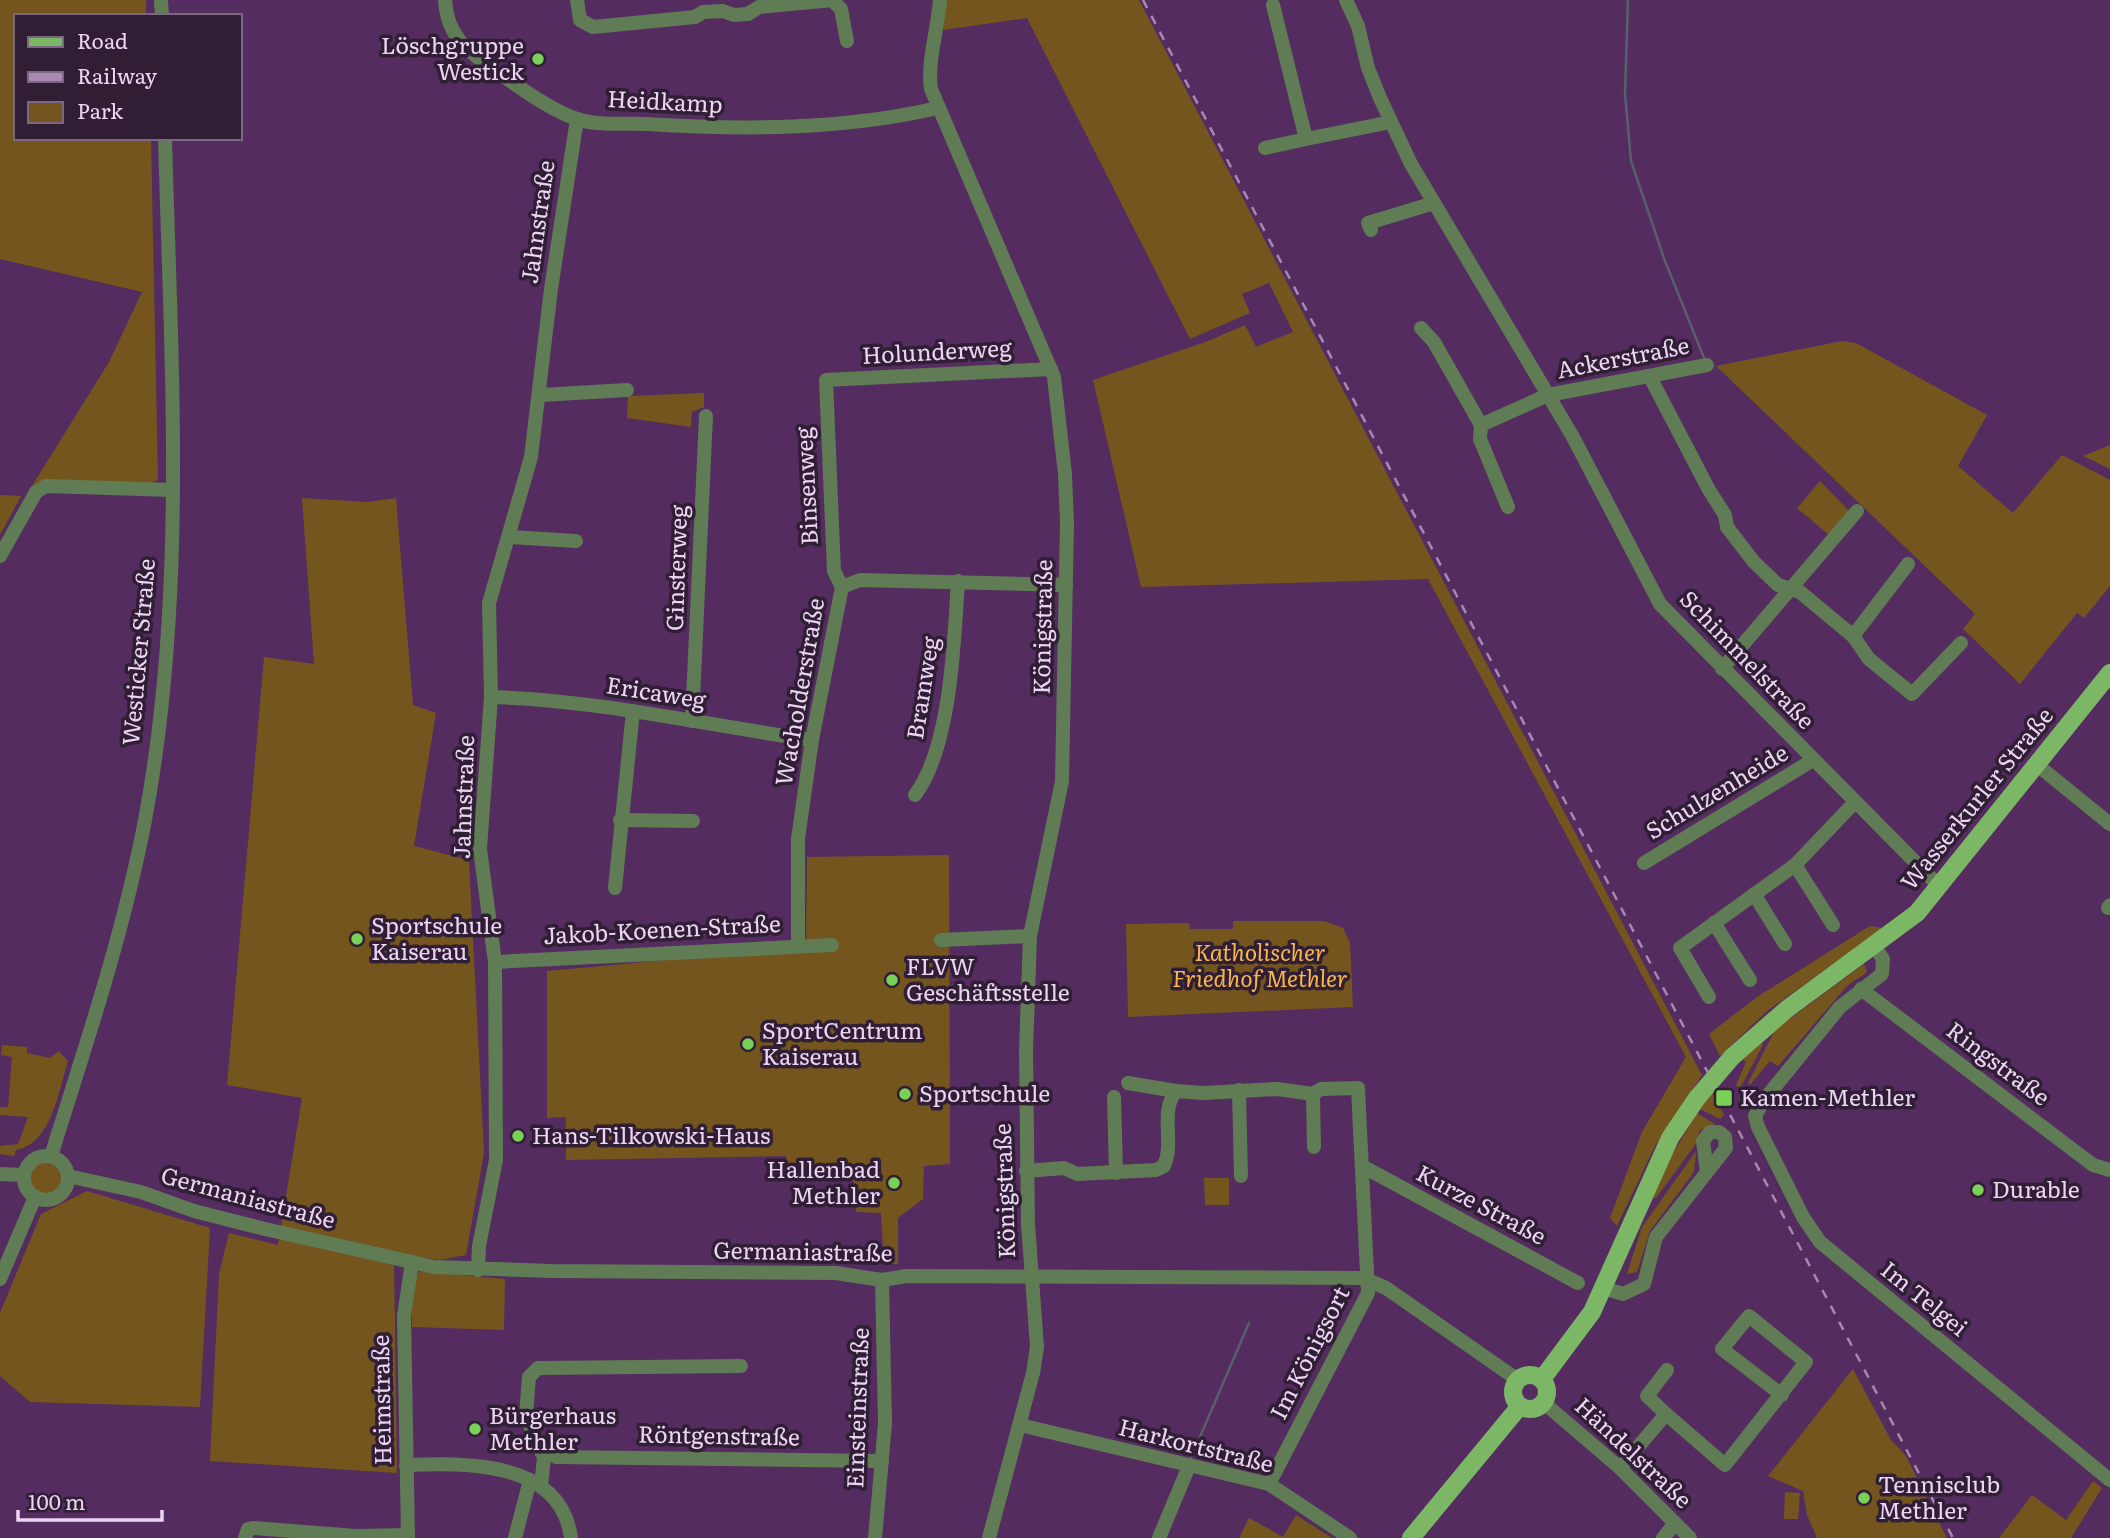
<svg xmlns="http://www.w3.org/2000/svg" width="2110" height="1538" font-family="Literata,serif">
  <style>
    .green { fill: #75551e }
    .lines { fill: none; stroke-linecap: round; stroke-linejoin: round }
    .stream { stroke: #57606a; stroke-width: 2.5 }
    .minor { stroke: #5f7c55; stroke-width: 14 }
    .major { stroke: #7cb766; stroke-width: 18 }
    .rail { stroke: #a789b1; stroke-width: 2.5; stroke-dasharray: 9 9; stroke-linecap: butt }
    .major-bridge { stroke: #7cb766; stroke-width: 18 }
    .poi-dot { fill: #7ad157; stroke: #301e35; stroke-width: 2.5 }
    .labels { text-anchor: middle; stroke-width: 7; stroke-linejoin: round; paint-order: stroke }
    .poi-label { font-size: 23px; fill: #ecd5f4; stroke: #301e35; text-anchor: start }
    .street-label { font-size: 23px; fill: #ecd5f4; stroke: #301e35 }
    .park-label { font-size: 23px; font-style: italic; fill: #f7b749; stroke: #301e35 }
  </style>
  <rect width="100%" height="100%" fill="#542c60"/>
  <!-- green -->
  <g class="green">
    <polygon points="0,0 146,0 146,16 16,16 16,138 151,138 158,480 151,483 32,486 109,362 142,292 0,259"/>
    <polygon points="946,0 1139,0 1702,1075 1655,1146 1617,1226 1610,1218 1642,1132 1686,1057 1428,579 1141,587 1093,380 1208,341 1245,325 1256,347 1293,332 1269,283 1242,294 1250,313 1190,339 1027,18 943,30"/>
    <polygon points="1842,341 1856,343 1987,415 1958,466 2013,513 2062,455 2110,480 2110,586 2084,618 2077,613 2020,684 1963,629 1975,614 1716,366"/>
    <polygon points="704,393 704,407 692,412 691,427 627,418 628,396"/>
    <polygon points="2110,445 2110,469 2083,456"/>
    <polygon points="1820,481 1849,511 1829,535 1797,508"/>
    <polygon points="0,495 21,496 0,535"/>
    <polygon points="302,498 367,502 396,498 413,705 436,713 414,846 469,860 484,1153 466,1255 440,1260 394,1253 397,1473 210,1461 219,1274 229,1233 278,1245 302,1098 227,1085 264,657 314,664"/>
    <polygon points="949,855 950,1164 924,1166 923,1199 898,1218 898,1264 884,1264 881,1213 856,1212 853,1180 787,1180 786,1156 566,1160 566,1117 547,1118 547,971 743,953 806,953 807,857"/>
    <polygon points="1233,921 1324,921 1343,928 1350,943 1353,1007 1128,1017 1126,924 1189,923 1190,929 1233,929"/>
    <polygon points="1870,926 1883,928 1767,1011 1720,1056 1709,1034 1757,997"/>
    <polygon points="1864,964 1867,972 1847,986 1778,1066 1770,1061 1750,1085 1748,1083 1775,1030"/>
    <polygon points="1761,1043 1763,1045 1740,1088 1736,1085 1746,1062 1743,1059"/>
    <path d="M2,1045L27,1047V1053L50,1058L59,1051L68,1061C59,1089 52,1144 16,1150L14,1156L0,1154V1146L18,1144L28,1117L0,1115V1107H8L12,1057L1,1055Z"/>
    <polygon points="1712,1092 1724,1115 1720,1119 1700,1109"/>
    <polygon points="1697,1113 1715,1124 1700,1130 1695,1145 1656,1198 1653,1197 1672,1155"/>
    <polygon points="1696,1151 1694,1172 1650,1231 1637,1272 1627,1274 1642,1227"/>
    <circle cx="46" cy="1177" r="18"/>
    <polygon points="1204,1178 1229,1178 1229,1205 1205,1205"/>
    <polygon points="87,1191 210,1228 200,1407 30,1402 0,1376 0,1313 41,1214"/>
    <polygon points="420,1271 505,1279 504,1330 412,1327 411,1280"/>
    <polygon points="1853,1369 1891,1440 1906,1456 1947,1538 1817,1538 1807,1515 1803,1491 1768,1476"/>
    <polygon points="2093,1481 2102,1488 2071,1538 1999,1538 2032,1495 2066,1520"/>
    <polygon points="1785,1492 1800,1493 1798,1519 1784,1519"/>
    <polygon points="1296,1515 1332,1538 1239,1538 1249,1518 1283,1537"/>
  </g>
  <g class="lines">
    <!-- stream -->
    <g class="stream">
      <polyline points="1628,0 1625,94 1631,161 1665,261 1704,358"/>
      <polyline points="1190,1460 1249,1323"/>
    </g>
    <!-- minor -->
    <g class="minor">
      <polyline points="161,0 162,16"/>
      <path d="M445,0C447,36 467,50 494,70C517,85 551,111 577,119C598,126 624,123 646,124C743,130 842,130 938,108"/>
      <polyline points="577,0 580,20 593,27 695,17 703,12 723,11 734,15 748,14 759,7 833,0"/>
      <path d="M940,0C938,28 927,61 931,89L1054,377L1065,474L1067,523L1062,781L1030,936L1026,1051L1028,1224L1037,1347L1033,1373L989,1538"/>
      <polyline points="1346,0 1358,26 1368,68 1380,98 1411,164 1573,437 1660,604 1939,886"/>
      <polyline points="834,2 841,9 847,41"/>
      <polyline points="1273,5 1306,139 1391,122"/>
      <polyline points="1265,148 1306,139"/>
      <polyline points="1371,230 1368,223 1434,203"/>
      <polyline points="1421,328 1434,342 1481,425 1548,395 1707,365"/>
      <polyline points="1650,377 1709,490 1725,515 1727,527 1754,562 1778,585 1800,592 1853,636 1869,659 1912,694 1961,643"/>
      <polyline points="541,395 627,390"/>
      <polyline points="1481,425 1480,439 1508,507"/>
      <polyline points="510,537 576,541"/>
      <polyline points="0,556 36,492 46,486 172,490"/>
      <polyline points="842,587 834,571 826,380 1051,369"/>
      <polyline points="1853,636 1908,564"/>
      <polyline points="1722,669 1857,511"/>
      <path d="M491,697C599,700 705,725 812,740"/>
      <polyline points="692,721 706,416"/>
      <polyline points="2036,764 2110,824"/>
      <path d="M915,795C951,747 954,642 958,581"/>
      <polyline points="620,820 693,821"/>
      <polyline points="1644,863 1813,760"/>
      <polyline points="1795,865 1833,925"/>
      <polyline points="615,888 633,711"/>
      <polyline points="1754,894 1785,944"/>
      <polyline points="2108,908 2110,905"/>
      <polyline points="1714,923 1750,980"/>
      <polyline points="941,940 1030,936"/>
      <polyline points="798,946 798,839 812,740 842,587 860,580 1066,585"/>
      <polyline points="1874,946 1883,959 1882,974 1840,1007 1764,1100 1755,1116 1758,1127 1803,1217 1820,1242 2110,1480"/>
      <polyline points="495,962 832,945"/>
      <polyline points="1861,989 2093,1165 2110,1170"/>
      <polyline points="1709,997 1680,948 1795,865 1855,802"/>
      <polyline points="1128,1083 1176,1091"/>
      <polyline points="1239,1090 1241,1176"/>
      <polyline points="1313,1094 1314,1147"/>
      <polyline points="1114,1097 1116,1173"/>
      <circle cx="46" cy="1178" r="22"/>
      <path d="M51,1156C86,1044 123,935 145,820C187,596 171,364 165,138"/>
      <polyline points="1362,1166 1578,1283"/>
      <path d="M1026,1171L1064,1168L1077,1174L1156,1170L1164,1166C1175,1141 1159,1113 1176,1091L1203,1093L1277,1089L1313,1094L1321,1089L1358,1088L1368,1293L1269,1484"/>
      <polyline points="0,1174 24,1175"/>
      <polyline points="68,1176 141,1192 194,1211 265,1229 434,1267 551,1271 836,1273 882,1280 907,1276 1363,1278 1386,1288 1518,1380"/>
      <polyline points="478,1270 479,1246 496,1160 495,962 480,849 491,697 489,603 531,457 551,289 577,119"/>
      <polyline points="0,1279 35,1197"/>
      <polyline points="1604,1288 1623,1294 1644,1284 1656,1237 1726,1148 1725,1137 1719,1132 1710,1132 1703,1141 1707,1172"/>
      <polyline points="1544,1403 1620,1468 1690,1538"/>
      <polyline points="1666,1414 1647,1396 1667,1370"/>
      <polyline points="1020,1425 1269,1484 1350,1538"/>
      <polyline points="556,1457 882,1461"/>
      <path d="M406,1465C465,1463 561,1460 571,1538"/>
      <polyline points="1620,1468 1666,1414 1725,1465 1806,1362 1749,1316 1722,1349 1782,1395"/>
      <polyline points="541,1486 544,1458 526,1416 529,1377 538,1368 741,1366"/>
      <polyline points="245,1538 248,1529 253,1528 356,1536 408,1535"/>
      <polyline points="408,1538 404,1316 412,1262"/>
      <polyline points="515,1538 530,1480"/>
      <polyline points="875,1538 885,1424 882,1280"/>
      <polyline points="1159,1538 1189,1466"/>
      <polyline points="1663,1538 1675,1523"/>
    </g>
    <!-- major -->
    <g class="major">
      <polyline points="1732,1057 1787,1009 1917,913 2110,673"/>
      <circle cx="1530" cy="1392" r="17"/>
      <polyline points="1542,1379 1592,1312 1670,1138 1697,1098"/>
      <polyline points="1411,1538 1520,1406"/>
    </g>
    <!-- rail -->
    <polyline class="rail" points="1143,0 1953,1538"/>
    <!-- major-bridge -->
    <polyline class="major-bridge" points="1697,1098 1732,1057"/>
  </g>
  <!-- markers -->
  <g class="poi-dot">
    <circle cx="538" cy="59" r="7"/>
    <circle cx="357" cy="939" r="7"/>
    <circle cx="892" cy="980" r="7"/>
    <circle cx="748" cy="1044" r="7"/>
    <circle cx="905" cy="1094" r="7"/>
    <rect x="1715" y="1089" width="18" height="18" rx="3.5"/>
    <circle cx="518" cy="1136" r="7"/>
    <circle cx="894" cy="1183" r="7"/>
    <circle cx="1978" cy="1190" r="7"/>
    <circle cx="475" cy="1429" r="7"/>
    <circle cx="1864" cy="1498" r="7"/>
  </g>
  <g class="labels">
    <!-- poi labels -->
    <g class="poi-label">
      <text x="524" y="54" text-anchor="end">Löschgruppe<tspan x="524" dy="26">Westick</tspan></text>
      <text x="371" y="934">Sportschule<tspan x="371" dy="26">Kaiserau</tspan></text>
      <text x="906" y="975">FLVW<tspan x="906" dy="26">Geschäftsstelle</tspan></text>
      <text x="762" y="1039">SportCentrum<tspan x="762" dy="26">Kaiserau</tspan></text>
      <text x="919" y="1102">Sportschule</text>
      <text x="1740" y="1106">Kamen-Methler</text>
      <text x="532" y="1144">Hans-Tilkowski-Haus</text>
      <text x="880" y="1178" text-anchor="end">Hallenbad<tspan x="880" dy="26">Methler</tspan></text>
      <text x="1992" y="1198">Durable</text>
      <text x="489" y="1424">Bürgerhaus<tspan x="489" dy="26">Methler</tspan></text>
      <text x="1878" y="1493">Tennisclub<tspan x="1878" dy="26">Methler</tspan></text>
    </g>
    <!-- street labels -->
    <g class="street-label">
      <text transform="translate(665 102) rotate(3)" y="8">Heidkamp</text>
      <text transform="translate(538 222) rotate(-82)" y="8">Jahnstraße</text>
      <text transform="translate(937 352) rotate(-3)" y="8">Holunderweg</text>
      <text transform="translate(1623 358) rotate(-11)" y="8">Ackerstraße</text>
      <text transform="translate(807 486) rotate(-93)" y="8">Binsenweg</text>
      <text transform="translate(677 568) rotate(-88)" y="8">Ginsterweg</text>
      <text transform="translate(1043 627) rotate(-89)" y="8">Königstraße</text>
      <text transform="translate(139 652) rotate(-85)" y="8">Westicker Straße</text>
      <text transform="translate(1747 660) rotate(46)" y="8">Schimmelstraße</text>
      <text transform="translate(923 688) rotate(-81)" y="8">Bramweg</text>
      <text transform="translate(800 692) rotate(-80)" y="8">Wacholderstraße</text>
      <text transform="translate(656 693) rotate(9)" y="8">Ericaweg</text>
      <text transform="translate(1717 792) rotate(-31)" y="8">Schulzenheide</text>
      <text transform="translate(464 797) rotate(-88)" y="8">Jahnstraße</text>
      <text transform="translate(1977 799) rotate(-51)" y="8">Wasserkurler Straße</text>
      <text transform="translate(662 930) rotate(-3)" y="8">Jakob-Koenen-Straße</text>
      <text transform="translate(1998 1064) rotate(37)" y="8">Ringstraße</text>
      <text transform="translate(1005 1191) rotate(-92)" y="8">Königstraße</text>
      <text transform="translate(248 1198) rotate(15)" y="8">Germaniastraße</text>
      <text transform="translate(1481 1205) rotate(28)" y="8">Kurze Straße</text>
      <text transform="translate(803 1252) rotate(1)" y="8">Germaniastraße</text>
      <text transform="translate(1924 1299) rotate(39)" y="8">Im Telgei</text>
      <text transform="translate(1310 1353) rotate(-63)" y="8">Im Königsort</text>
      <text transform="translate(382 1400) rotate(-91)" y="8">Heimstraße</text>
      <text transform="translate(858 1408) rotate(-88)" y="8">Einsteinstraße</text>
      <text transform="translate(719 1436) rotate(1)" y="8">Röntgenstraße</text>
      <text transform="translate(1196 1446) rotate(14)" y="8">Harkortstraße</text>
      <text transform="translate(1633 1453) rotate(43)" y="8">Händelstraße</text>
    </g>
    <!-- park labels -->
    <g class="park-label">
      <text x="1260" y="961">Katholischer<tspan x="1260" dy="26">Friedhof Methler</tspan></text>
    </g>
  </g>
  <!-- legend -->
  <rect x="14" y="14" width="228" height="126" fill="#301e35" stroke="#7b6781" stroke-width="2"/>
  <rect x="28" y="37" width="35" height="10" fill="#7cb766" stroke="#7b6781" stroke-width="2"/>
  <text x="77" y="49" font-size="21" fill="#ecd5f4">Road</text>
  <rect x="28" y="72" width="35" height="10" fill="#a789b1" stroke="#7b6781" stroke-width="2"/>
  <text x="77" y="84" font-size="21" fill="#ecd5f4">Railway</text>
  <rect x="28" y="102" width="35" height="21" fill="#75551e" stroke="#7b6781" stroke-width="2"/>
  <text x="77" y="119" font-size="21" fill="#ecd5f4">Park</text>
  <!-- scale -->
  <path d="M18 1510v10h144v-10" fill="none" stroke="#ecd5f4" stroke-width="3.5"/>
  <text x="28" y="1510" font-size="21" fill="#ecd5f4" stroke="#301e35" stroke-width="5" paint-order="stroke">100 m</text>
</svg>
